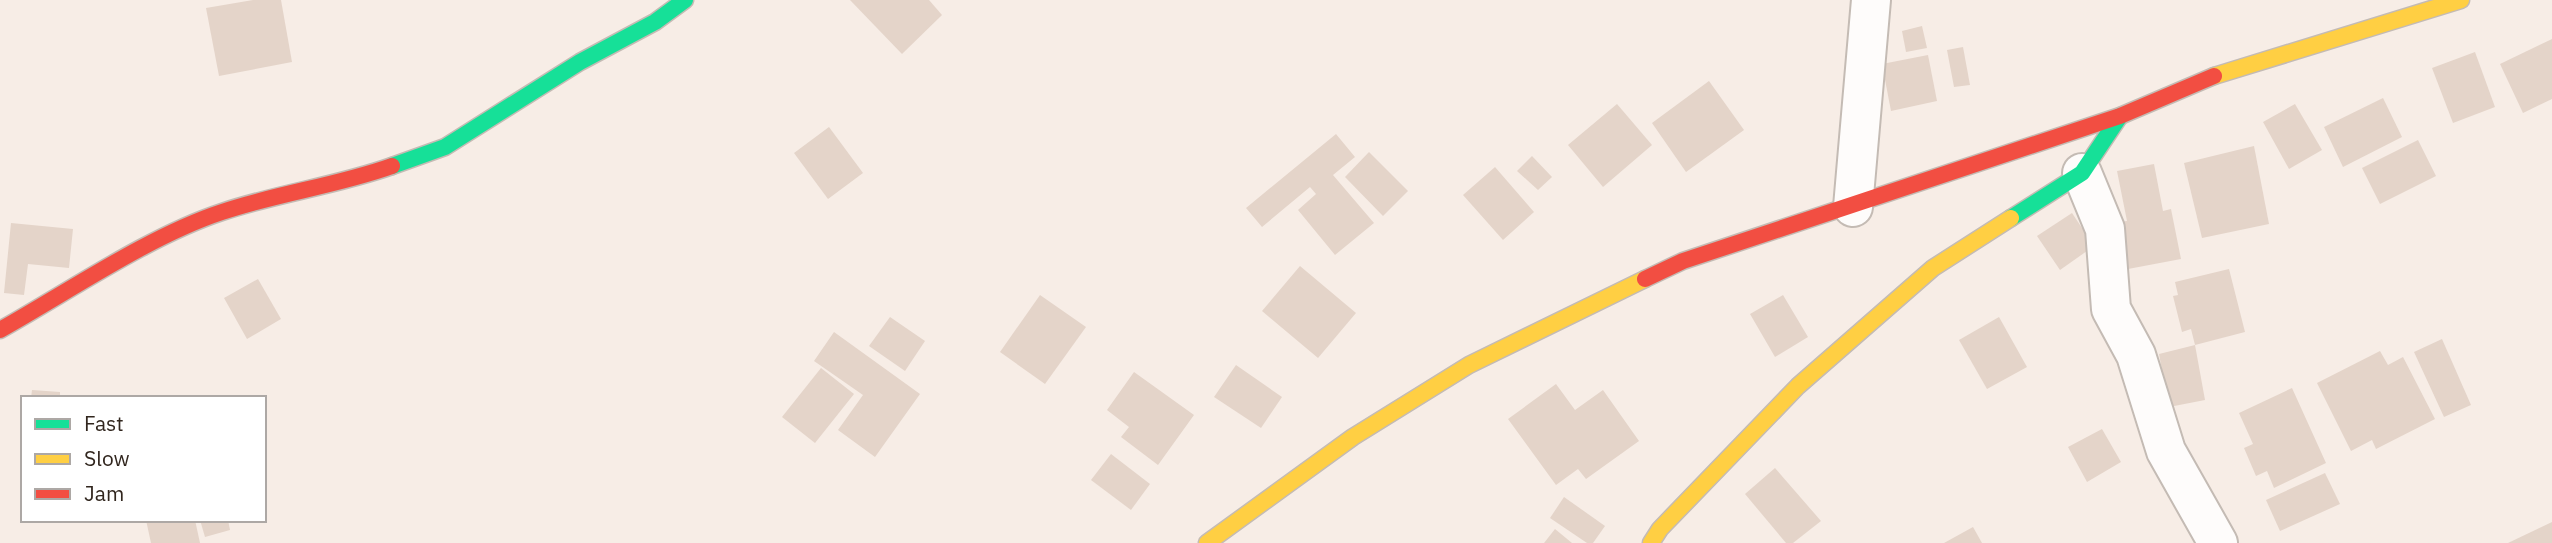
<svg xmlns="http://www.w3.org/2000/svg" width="2552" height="543" font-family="'IBM Plex Sans',sans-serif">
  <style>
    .building { fill: #e4d4c9 }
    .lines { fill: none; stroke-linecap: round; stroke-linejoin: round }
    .street-casing { stroke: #c4bbb4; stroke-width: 42 }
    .fast-casing { stroke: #c4bbb4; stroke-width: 19 }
    .slow-casing { stroke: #c4bbb4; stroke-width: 19 }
    .jam-casing { stroke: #c4bbb4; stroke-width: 19 }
    .street { stroke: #fefcfb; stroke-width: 38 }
    .fast { stroke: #16e098; stroke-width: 16 }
    .slow { stroke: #ffcf43; stroke-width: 16 }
    .jam { stroke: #f24e42; stroke-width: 16 }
  </style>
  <rect width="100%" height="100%" fill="#f7ede6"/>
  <!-- building -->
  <g class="building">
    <polygon points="253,0 281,0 292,62 219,76 206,8"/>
    <polygon points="850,0 929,0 942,15 902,54"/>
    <polygon points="1922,26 1927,48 1906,52 1902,31"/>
    <polygon points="2552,39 2552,99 2523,113 2500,64"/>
    <polygon points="1963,47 1970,85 1954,87 1947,50"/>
    <polygon points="2475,52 2495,107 2453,123 2432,68"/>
    <polygon points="1928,55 1937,101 1891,111 1882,64"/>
    <polygon points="1709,81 1744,130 1686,172 1652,123"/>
    <polygon points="2383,98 2402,137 2343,167 2324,127"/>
    <polygon points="1617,104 1652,145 1603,187 1568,145"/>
    <polygon points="2295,104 2322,150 2289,169 2263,122"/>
    <polygon points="829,127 863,173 828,199 794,153"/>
    <polygon points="1336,134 1355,157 1333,175 1374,223 1335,255 1298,210 1316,194 1310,187 1262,227 1246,208"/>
    <polygon points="2418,140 2436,176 2380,204 2362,168"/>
    <polygon points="2254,146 2269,224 2202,238 2184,163"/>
    <polygon points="1369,152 1408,191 1383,216 1345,177"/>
    <polygon points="1532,156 1552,177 1538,190 1517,171"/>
    <polygon points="2154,164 2163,211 2171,209 2181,259 2128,269 2118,222 2127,221 2117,171"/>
    <polygon points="1495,167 1534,212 1503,240 1463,195"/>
    <polygon points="2072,213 2094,246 2060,270 2037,236"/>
    <polygon points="11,223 73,229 69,268 28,264 24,295 4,293"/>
    <polygon points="1300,266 1356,313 1318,358 1262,311"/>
    <polygon points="2229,269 2245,332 2195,345 2205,400 2169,407 2159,354 2195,345 2191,329 2182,332 2173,296 2178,295 2175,282"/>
    <polygon points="258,279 281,319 247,339 224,298"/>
    <polygon points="1040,295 1086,327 1045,384 1000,352"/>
    <polygon points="1783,295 1808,337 1775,357 1750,314"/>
    <polygon points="890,317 925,341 905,371 869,346"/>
    <polygon points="1999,317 2027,367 1987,389 1959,340"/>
    <polygon points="834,332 920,394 875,457 838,430 863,395 814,361"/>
    <polygon points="2442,339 2471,405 2444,417 2414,352"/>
    <polygon points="2380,351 2388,365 2403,357 2435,419 2376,449 2372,440 2351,451 2317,383"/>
    <polygon points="1236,365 1282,397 1261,428 1214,397"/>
    <polygon points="821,368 854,394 815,443 782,417"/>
    <polygon points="1134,372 1194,415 1158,465 1121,437 1129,427 1107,410"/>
    <polygon points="1556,384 1575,410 1603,390 1639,441 1586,479 1578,469 1556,485 1508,419"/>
    <polygon points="2292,388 2326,463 2274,488 2267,471 2256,476 2244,448 2253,444 2239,413"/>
    <polygon points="32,390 60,392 60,398 31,398"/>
    <polygon points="2102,429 2121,462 2087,482 2068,447"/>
    <polygon points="1111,454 1150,484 1131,510 1091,480"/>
    <polygon points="1775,468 1821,521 1793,543 1786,543 1745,494"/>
    <polygon points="2325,473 2340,504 2280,531 2266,500"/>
    <polygon points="1564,497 1605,526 1593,543 1587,543 1550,518"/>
    <polygon points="146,520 195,520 200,543 151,543"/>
    <polygon points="200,520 228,520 230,530 205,537"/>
    <polygon points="2552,522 2552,543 2508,543"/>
    <polygon points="1973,527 1982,543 1944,543"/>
    <polygon points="1555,529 1572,543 1544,543"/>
  </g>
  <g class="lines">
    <!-- street casing -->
    <g class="street-casing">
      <g id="street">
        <polyline points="2082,173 2105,229 2111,309 2136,355 2166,451 2218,543"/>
        <polyline points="1853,207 1871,0"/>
      </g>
    </g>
    <!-- fast casing -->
    <g class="fast-casing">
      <g id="fast">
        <polyline points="392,166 445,147 580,62 655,22 685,0"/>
        <polyline points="2011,218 2082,173 2120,116"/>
      </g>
    </g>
    <!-- slow casing -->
    <g class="slow-casing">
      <g id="slow">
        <polyline points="2214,76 2461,0"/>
        <polyline points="1207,543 1353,437 1469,365 1645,279"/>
        <polyline points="1651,543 1660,529 1798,386 1933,268 2011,218"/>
      </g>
    </g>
    <!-- jam casing -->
    <g class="jam-casing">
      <g id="jam">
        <polyline points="1645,279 1683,261 2120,116 2214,76"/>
        <path d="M0,330C68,292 149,236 222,212C278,193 336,186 392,166"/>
      </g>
    </g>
    <!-- street -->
    <use href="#street" class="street"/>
    <!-- fast -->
    <use href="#fast" class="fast"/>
    <!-- slow -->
    <use href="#slow" class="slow"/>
    <!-- jam -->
    <use href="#jam" class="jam"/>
  </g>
  <!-- legend -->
  <rect x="21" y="396" width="245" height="126" fill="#ffffff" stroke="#ada8a5" stroke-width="2"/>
  <rect x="35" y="419" width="35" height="10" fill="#16e098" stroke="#ada8a5" stroke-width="2"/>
  <text x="84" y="431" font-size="21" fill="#31261e">Fast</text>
  <rect x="35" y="454" width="35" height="10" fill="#ffcf43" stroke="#ada8a5" stroke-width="2"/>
  <text x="84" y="466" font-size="21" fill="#31261e">Slow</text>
  <rect x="35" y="489" width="35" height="10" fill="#f24e42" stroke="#ada8a5" stroke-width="2"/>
  <text x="84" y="501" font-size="21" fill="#31261e">Jam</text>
</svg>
